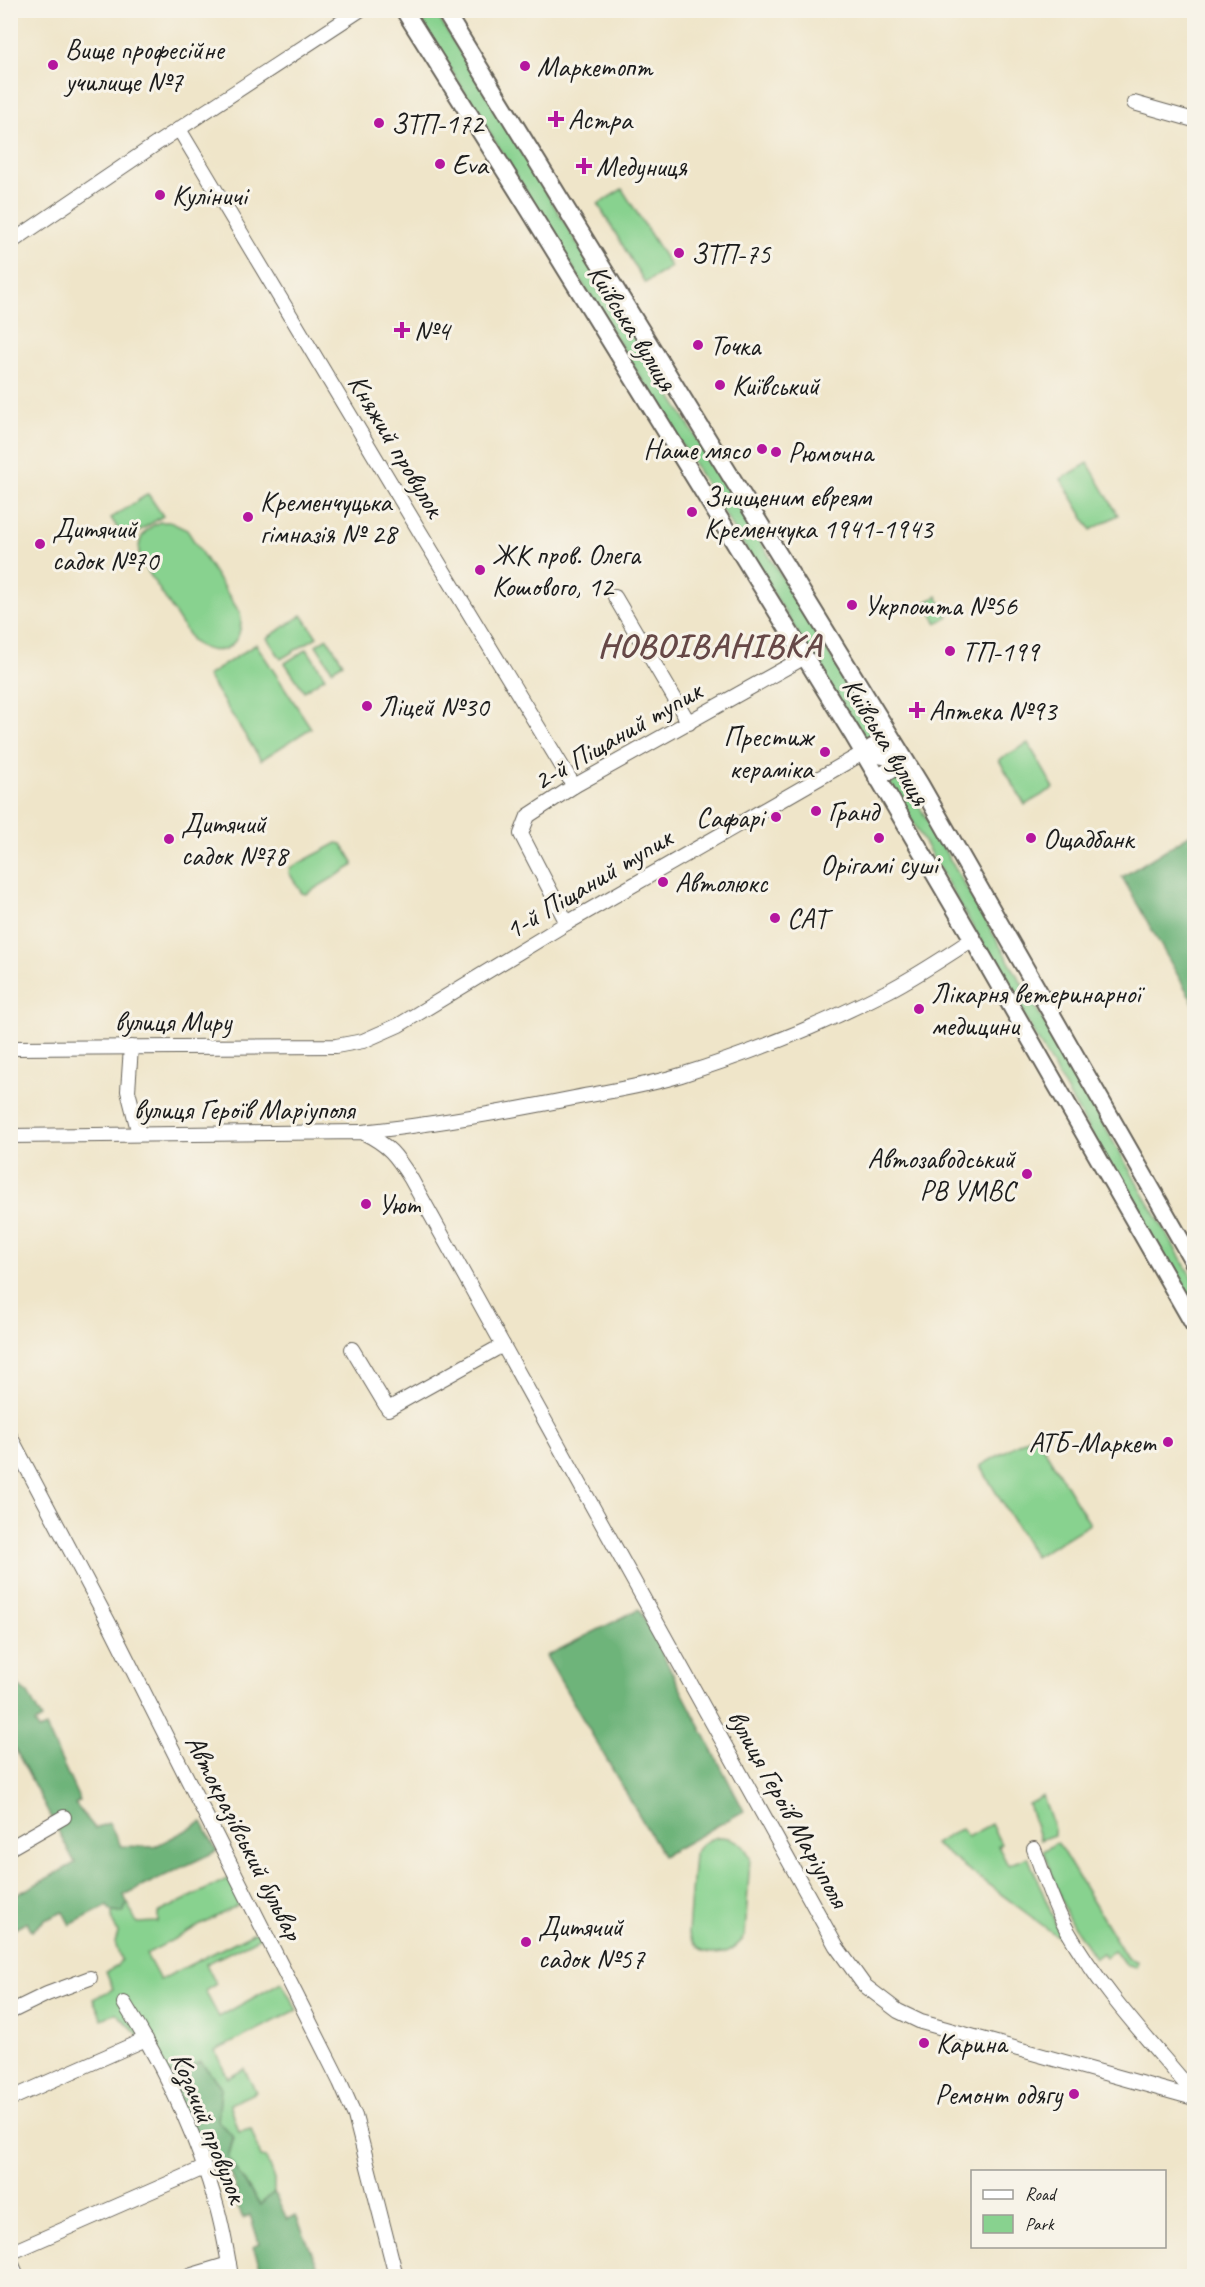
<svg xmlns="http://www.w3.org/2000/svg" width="1205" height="2287" font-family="Caveat,sans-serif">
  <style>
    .green { fill: #88d28f; stroke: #527756; stroke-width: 1.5 }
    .forest { fill: #6eb47a; stroke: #45684b; stroke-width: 1.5 }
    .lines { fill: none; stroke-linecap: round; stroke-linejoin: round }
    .minor-casing { stroke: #666259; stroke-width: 16 }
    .major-casing { stroke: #666259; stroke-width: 20 }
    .minor { stroke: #fff; stroke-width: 14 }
    .major { stroke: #fff; stroke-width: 16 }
    .poi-dot { fill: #b5179e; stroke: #f7f3e8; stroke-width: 2 }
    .labels { text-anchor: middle; stroke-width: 6; stroke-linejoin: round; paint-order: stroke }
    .poi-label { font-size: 28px; fill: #1c1c1c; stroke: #f7f3e8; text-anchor: start }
    .street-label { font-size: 28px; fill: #1c1c1c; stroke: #f7f3e8 }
    .district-label { font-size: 34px; font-weight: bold; letter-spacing: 1.5px; fill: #664847; stroke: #f7f3e8 }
  </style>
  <rect width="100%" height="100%" fill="#f7f3e8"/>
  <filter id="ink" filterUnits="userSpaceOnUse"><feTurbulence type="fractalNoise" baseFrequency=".0167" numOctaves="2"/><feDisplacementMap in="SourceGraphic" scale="12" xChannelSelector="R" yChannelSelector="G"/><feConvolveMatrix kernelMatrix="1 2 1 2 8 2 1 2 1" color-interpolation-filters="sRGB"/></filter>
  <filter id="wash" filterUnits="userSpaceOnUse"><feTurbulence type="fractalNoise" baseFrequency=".008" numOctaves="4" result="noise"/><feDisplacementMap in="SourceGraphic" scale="24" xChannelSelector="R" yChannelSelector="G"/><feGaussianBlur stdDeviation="1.35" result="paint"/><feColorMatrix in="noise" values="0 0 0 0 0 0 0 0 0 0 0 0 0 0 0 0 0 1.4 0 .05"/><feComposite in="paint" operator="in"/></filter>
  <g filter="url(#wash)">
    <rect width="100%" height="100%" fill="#efe5c9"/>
    <!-- green -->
    <g class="green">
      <polygon points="433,16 439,18 874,727 874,732 871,737 865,738 860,734 424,26 425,19"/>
      <polygon points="622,189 671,267 645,283 598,204"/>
      <polygon points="1088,463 1118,515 1091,530 1061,479"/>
      <polygon points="148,494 163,516 125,540 111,518"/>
      <path d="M160,522H170L187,530L240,613C246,645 219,662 193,642L140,559C136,541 143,529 160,522Z"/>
      <polygon points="937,596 948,617 937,623 925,603"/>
      <polygon points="302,615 317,637 281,659 267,638"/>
      <polygon points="327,638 343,663 332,670 316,645"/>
      <polygon points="256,644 311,728 261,760 207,676"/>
      <polygon points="307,649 325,677 304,691 285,663"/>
      <polygon points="1028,743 1054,788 1025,805 999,760"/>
      <polygon points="900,773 1194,1281 1194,1313 888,779"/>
      <polygon points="337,843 342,844 353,862 353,866 306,894 302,893 289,873 290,868"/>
      <polygon points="1035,1434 1090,1524 1035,1557 980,1466"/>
      <polygon points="1043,1796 1054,1829 1054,1835 1040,1840 1028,1804"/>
      <polygon points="991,1824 1001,1844 998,1846 1008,1865 1028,1857 1057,1927 1071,1949 1061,1939 934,1844 962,1828 967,1837"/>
      <path d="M717,1837C734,1837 743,1842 750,1857L745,1936C728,1960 701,1960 688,1933L694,1854C700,1845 706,1840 717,1837Z"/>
      <polygon points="1057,1842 1127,1958 1137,1961 1136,1967 1124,1964 1114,1950 1105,1957 1102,1953 1095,1958 1068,1918 1043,1851"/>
      <polygon points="231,1877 244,1902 146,1954 160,1980 257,1931 261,1937 206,1964 216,1984 205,1991 219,2017 281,1982 297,2010 215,2051 228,2078 244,2069 256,2092 230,2104 239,2132 251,2129 261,2157 266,2158 274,2180 274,2192 260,2205 228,2158 234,2138 218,2121 221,2087 201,2062 163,2077 136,2032 116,2013 102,2019 93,1999 113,1989 106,1972 116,1967 121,1960 115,1943 118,1933 112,1920 112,1912 123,1913 127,1903 137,1923 158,1922 158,1913"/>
    </g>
    <!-- forest -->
    <g class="forest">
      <polygon points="1194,832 1194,1004 1122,877"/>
      <polygon points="639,1609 744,1811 663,1856 546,1656"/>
      <polygon points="10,1679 28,1694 42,1719 35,1723 39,1730 46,1727 80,1801 75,1804 95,1828 109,1823 121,1846 154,1847 202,1822 217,1851 124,1895 127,1903 123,1913 112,1912 107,1906 70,1925 63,1912 45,1920 32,1931 27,1922 11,1931 11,1898 75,1863 11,1741"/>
      <path d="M201,2062L221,2087L218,2121C237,2144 235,2126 228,2158L260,2205L274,2192L287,2219L296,2216L322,2276H257L263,2273L253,2247L259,2243L250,2215L243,2218L232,2195L237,2193L227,2165L216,2170L210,2159L198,2165L163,2077Z"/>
    </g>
  </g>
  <g filter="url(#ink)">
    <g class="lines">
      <!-- minor casing -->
      <g class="minor-casing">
        <g id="minor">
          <polyline points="1134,103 1194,120"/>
          <path d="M179,129C309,348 441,568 574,786"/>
          <polyline points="10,243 156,144 360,10"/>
          <polyline points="615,597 689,723"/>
          <polyline points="567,923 521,834 528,816 574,786 805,657"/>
          <polyline points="131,1047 128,1091 139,1134"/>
          <polyline points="10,1048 336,1046 363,1041 399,1025 567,923 863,753 905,761"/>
          <path d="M362,1132C433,1125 504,1112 574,1098C609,1091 646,1086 681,1075C751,1053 822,1025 888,991C917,976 945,957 973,939"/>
          <path d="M10,1136L362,1132C389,1145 396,1155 411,1179L836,1946L864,1985L898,2011L921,2022L1194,2098"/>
          <polyline points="352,1349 388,1409 503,1345"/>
          <polyline points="10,1436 111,1627 340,2082 355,2116 396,2276"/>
          <polyline points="10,1848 64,1817"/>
          <path d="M1034,1849C1044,1875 1053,1905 1067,1930C1101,1990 1150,2041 1194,2094"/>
          <path d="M124,2003C163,2065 196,2133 216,2204C223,2228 227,2252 231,2276"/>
          <polyline points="10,2012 47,1994 90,1978"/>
          <polyline points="10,2099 146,2039"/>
          <polyline points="10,2253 204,2168"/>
          <polyline points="10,2260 17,2276"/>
          <polyline points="189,2276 229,2264"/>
        </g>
      </g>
      <!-- major casing -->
      <g class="major-casing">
        <g id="major">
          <polyline points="404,10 530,211 853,735 968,931 1194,1325"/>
          <polyline points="444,10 920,784 1194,1263"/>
          <polyline points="863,753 890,737"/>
          <polyline points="877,778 905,761"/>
        </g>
      </g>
      <!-- minor -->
      <use href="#minor" class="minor"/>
      <!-- major -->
      <use href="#major" class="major"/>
    </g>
  </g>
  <!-- markers -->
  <g class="poi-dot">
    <circle cx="53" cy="65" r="6"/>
    <circle cx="525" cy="66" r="6"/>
    <path d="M553 110h6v6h6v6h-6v6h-6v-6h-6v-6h6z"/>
    <circle cx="379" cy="123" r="6"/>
    <circle cx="440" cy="164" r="6"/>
    <path d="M581 157h6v6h6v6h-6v6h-6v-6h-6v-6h6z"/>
    <circle cx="160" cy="195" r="6"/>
    <circle cx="679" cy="253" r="6"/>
    <path d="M399 321h6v6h6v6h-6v6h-6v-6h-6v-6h6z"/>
    <circle cx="698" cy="345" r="6"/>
    <circle cx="720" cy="385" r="6"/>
    <circle cx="762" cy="449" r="6"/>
    <circle cx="776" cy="452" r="6"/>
    <circle cx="692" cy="512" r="6"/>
    <circle cx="248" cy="517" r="6"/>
    <circle cx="40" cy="544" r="6"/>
    <circle cx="480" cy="570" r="6"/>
    <circle cx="852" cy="605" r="6"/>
    <circle cx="950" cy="651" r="6"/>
    <circle cx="367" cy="706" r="6"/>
    <path d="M914 701h6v6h6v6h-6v6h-6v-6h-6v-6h6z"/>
    <circle cx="825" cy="752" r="6"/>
    <circle cx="816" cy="811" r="6"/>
    <circle cx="776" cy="817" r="6"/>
    <circle cx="879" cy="838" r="6"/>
    <circle cx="1031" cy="838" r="6"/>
    <circle cx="169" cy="839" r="6"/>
    <circle cx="663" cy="882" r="6"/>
    <circle cx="775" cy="918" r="6"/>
    <circle cx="919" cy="1009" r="6"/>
    <circle cx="1027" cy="1174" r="6"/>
    <circle cx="366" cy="1204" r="6"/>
    <circle cx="1168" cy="1442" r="6"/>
    <circle cx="526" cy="1942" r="6"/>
    <circle cx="924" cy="2043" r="6"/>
    <circle cx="1074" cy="2094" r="6"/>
  </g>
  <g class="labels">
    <!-- poi labels -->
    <g class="poi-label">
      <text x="65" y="59">Вище професійне<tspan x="65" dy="32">училище №7</tspan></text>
      <text x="537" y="76">Маркетопт</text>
      <text x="568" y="129">Астра</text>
      <text x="391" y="133">ЗТП-172</text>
      <text x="452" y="174">Eva</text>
      <text x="596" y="176">Медуниця</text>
      <text x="172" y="205">Куліничі</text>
      <text x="691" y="263">ЗТП-75</text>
      <text x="414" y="340">№4</text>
      <text x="710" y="355">Точка</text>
      <text x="732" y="395">Київський</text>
      <text x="750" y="459" text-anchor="end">Наше мясо</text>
      <text x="788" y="462">Рюмочна</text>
      <text x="704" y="506">Знищеним євреям<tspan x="704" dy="32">Кременчука 1941-1943</tspan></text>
      <text x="260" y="511">Кременчуцька<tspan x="260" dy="32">гімназія № 28</tspan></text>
      <text x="52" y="538">Дитячий<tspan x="52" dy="32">садок №70</tspan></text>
      <text x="492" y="564">ЖК пров. Олега<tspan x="492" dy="32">Кошового, 12</tspan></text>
      <text x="864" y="615">Укрпошта №56</text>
      <text x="962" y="661">ТП-199</text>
      <text x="379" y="716">Ліцей №30</text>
      <text x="929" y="720">Аптека №93</text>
      <text x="813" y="746" text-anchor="end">Престиж<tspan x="813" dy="32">кераміка</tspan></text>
      <text x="828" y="821">Гранд</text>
      <text x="764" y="827" text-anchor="end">Сафарі</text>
      <text x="181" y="833">Дитячий<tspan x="181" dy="32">садок №78</tspan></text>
      <text x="1043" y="848">Ощадбанк</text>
      <text x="879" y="874" text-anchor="middle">Орігамі суші</text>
      <text x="675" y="892">Автолюкс</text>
      <text x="787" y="928">САТ</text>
      <text x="931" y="1003">Лікарня ветеринарної<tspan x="931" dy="32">медицини</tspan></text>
      <text x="1015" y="1168" text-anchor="end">Автозаводський<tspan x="1015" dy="32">РВ УМВС</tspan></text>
      <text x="378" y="1214">Уют</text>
      <text x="1156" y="1452" text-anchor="end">АТБ-Маркет</text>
      <text x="538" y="1936">Дитячий<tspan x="538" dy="32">садок №57</tspan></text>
      <text x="936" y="2053">Карина</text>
      <text x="1062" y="2104" text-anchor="end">Ремонт одягу</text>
    </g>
    <!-- street labels -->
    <g class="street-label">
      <text transform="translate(633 327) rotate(58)" y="10">Київська вулиця</text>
      <text transform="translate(397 445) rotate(59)" y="10">Княжий провулок</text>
      <text transform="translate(617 735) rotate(-30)" y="10">2-й Піщаний тупик</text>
      <text transform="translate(887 741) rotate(59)" y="10">Київська вулиця</text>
      <text transform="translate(588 883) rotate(-31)" y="10">1-й Піщаний тупик</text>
      <text x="173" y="1031">вулиця Миру</text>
      <text x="244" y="1119">вулиця Героїв Маріуполя</text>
      <text transform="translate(789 1808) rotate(61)" y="10">вулиця Героїв Маріуполя</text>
      <text transform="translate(245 1837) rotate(63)" y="10">Автокразівський бульвар</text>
      <text transform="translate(210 2127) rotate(68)" y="10">Козачий провулок</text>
    </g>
    <!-- district labels -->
    <g class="district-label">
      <text x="710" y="656">НОВОІВАНІВКА</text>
    </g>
  </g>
  <!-- margin -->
  <rect width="1205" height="2287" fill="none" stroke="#f7f3e8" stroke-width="36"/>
  <!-- legend -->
  <rect x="971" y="2170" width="195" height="78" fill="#f7f3e8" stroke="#9f9d96" stroke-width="1.5"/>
  <rect x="983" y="2190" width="30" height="9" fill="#ffffff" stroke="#9f9d96" stroke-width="1.5"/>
  <text x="1025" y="2200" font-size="18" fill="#1c1c1c">Road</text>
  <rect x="983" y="2215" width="30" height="18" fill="#88d28f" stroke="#9f9d96" stroke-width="1.5"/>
  <text x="1025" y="2230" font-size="18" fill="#1c1c1c">Park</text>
</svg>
